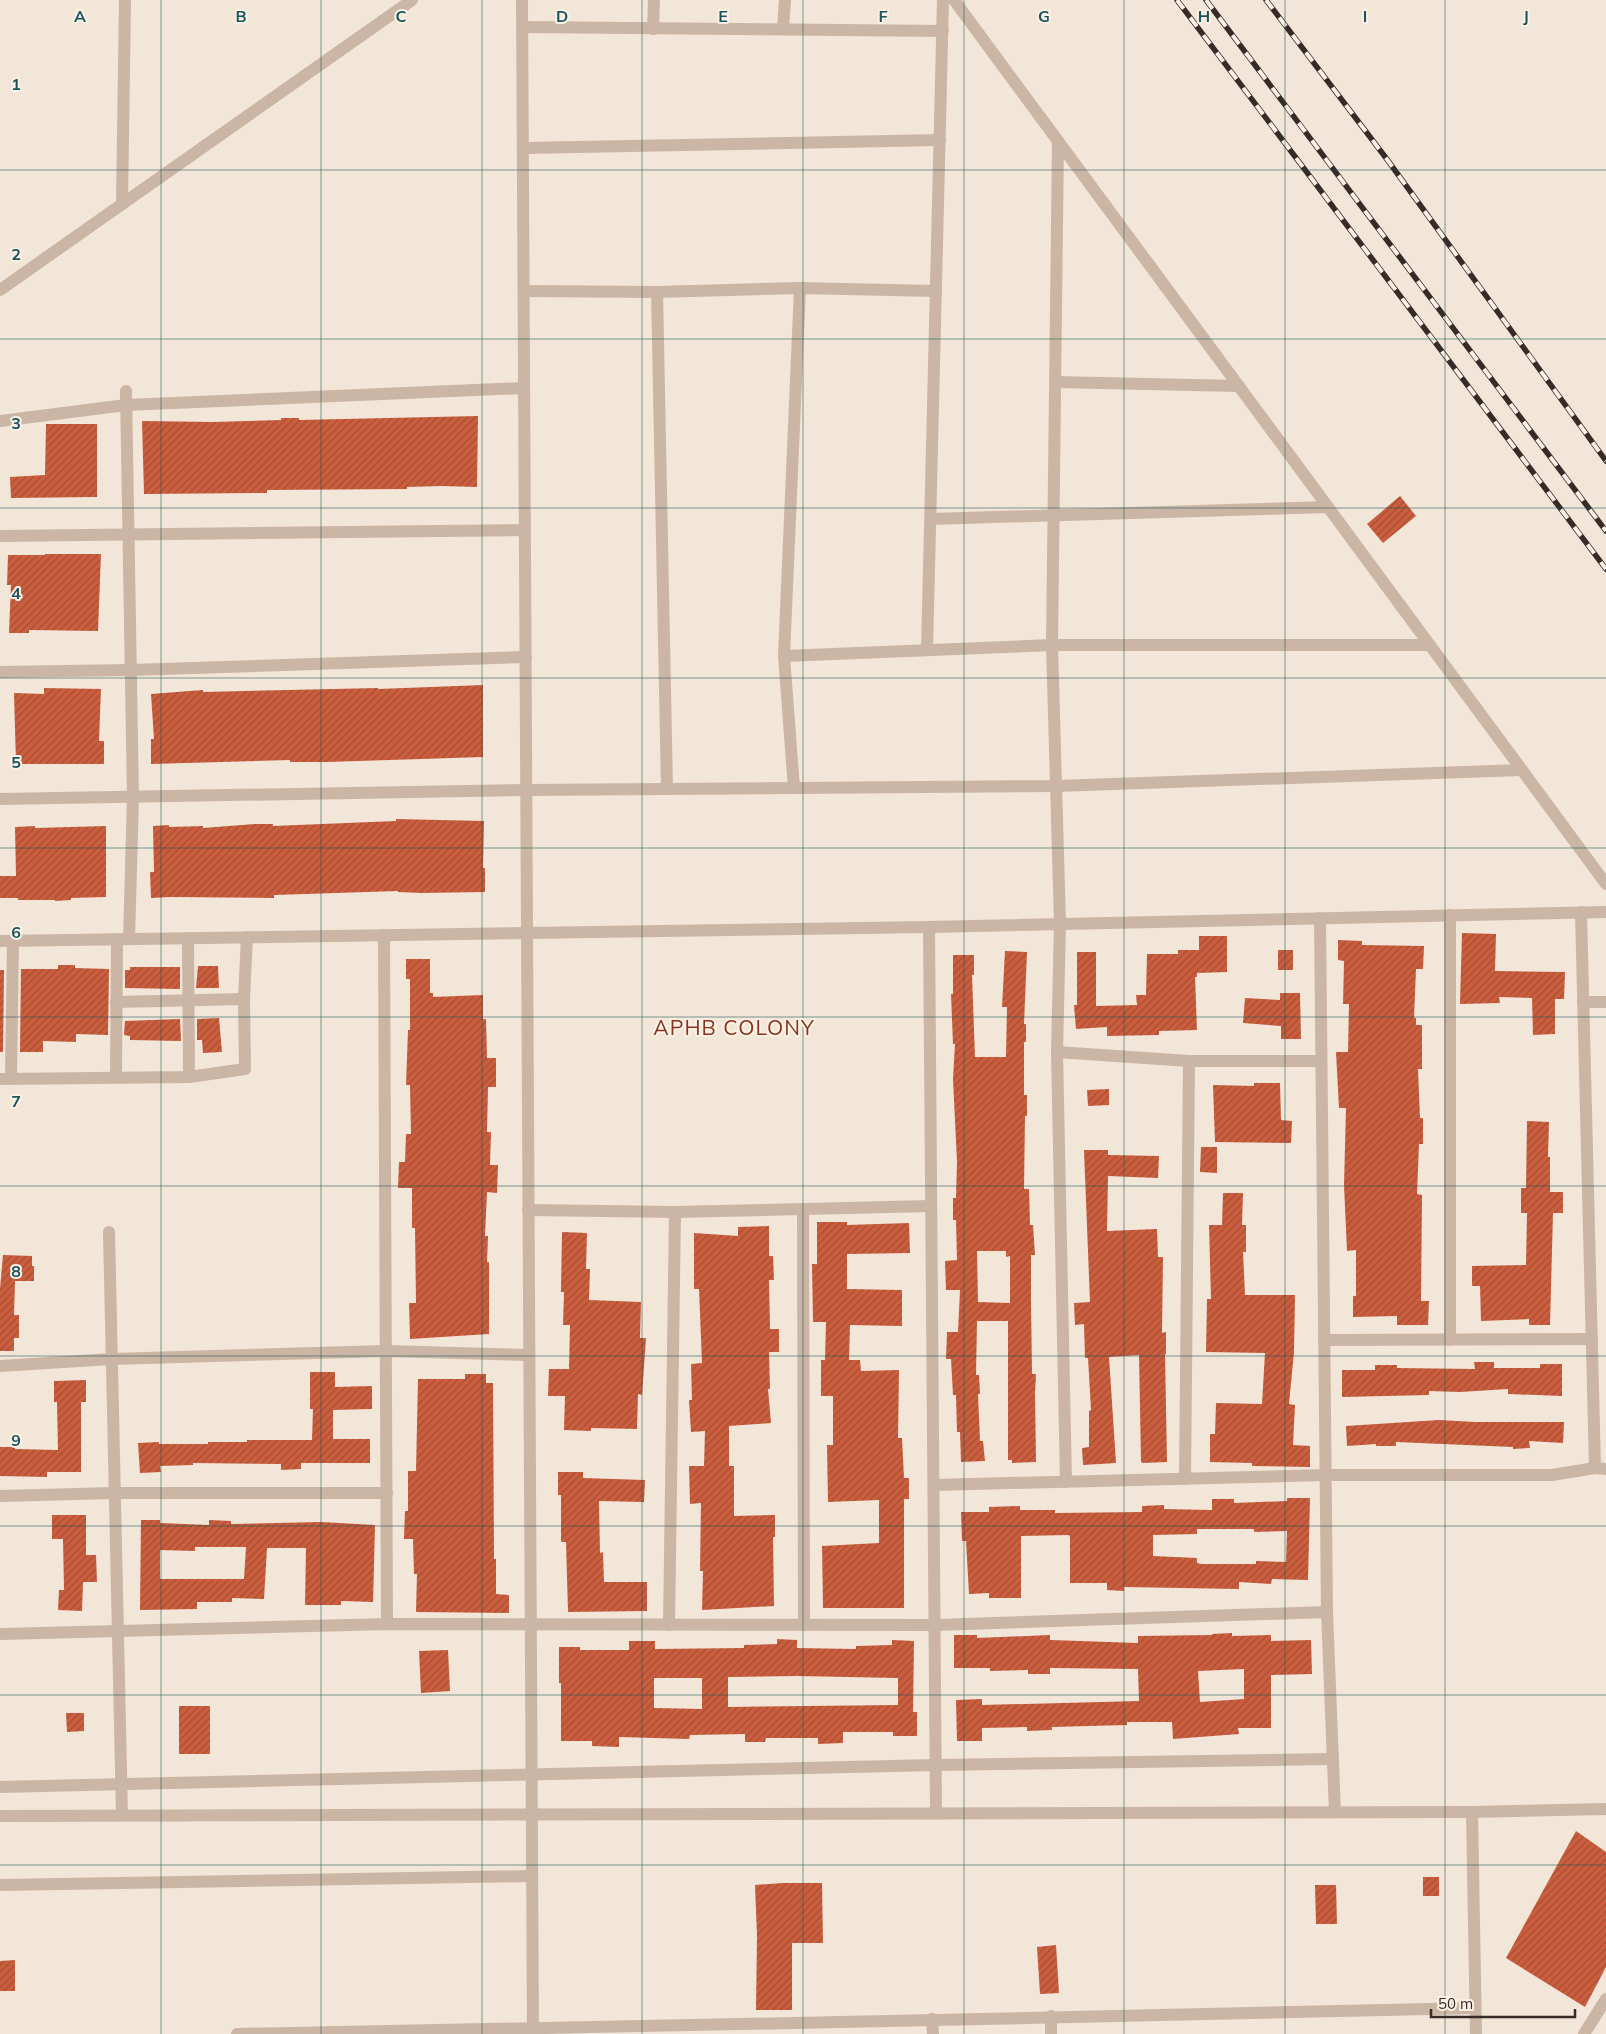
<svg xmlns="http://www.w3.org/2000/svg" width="1606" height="2034" font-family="Mulish,sans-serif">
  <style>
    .building { fill: url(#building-hatch); fill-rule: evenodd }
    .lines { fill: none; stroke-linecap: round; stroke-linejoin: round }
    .minor { stroke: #cbb5a4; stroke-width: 12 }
    .tertiary { stroke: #cbb5a4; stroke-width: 12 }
    .rail-casing { stroke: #362b26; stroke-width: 5.5 }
    .rail { stroke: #faf0e5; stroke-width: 4; stroke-dasharray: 11; stroke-linecap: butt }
    .grid { fill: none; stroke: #1a5559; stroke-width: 1; stroke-opacity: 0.55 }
    .labels { text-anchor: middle; stroke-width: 4; stroke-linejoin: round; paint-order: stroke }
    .quarter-label { font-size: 21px; letter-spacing: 1px; fill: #88341c; stroke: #faf0e5 }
    .grid-label { font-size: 16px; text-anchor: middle; font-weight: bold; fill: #1a5559; stroke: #faf0e5; stroke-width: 4; stroke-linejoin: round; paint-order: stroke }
  </style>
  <defs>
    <pattern id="building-hatch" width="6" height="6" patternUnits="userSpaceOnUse" patternTransform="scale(1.25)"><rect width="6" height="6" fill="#cb5e3e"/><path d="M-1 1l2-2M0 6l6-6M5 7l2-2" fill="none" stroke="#a64e34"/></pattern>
  </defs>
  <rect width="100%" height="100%" fill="#f2e6d8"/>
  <!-- building -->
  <g class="building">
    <polygon points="478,416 477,487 442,486 407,487 407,489 267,490 267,493 144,494 142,421 213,422 281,420 281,418 299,418 299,420"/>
    <polygon points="46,424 97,424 97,497 11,498 10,477 45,475"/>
    <polygon points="1400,496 1416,516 1383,543 1367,524"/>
    <polygon points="45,554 101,554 98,631 29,630 29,633 9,633 11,585 7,585 8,555 45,555"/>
    <polygon points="483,685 483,757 327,762 290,762 290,760 151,764 151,739 154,739 151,694 203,690 203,692 378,688 378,689"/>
    <polygon points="44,688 101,689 99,741 104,741 104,764 16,764 14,693 44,694"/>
    <polygon points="396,819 484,821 483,868 485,868 485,892 421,893 398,892 398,891 274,895 274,898 170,897 151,898 150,872 154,872 153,826 169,825 169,827 203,826 203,828 255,824 273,824 273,826 396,821"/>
    <polygon points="35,826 35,828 106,826 106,897 71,898 71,900 55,901 55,900 18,900 18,898 0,898 0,876 16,876 15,827"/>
    <polygon points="1462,933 1496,934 1495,971 1565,972 1564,999 1555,999 1555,1034 1533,1035 1532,998 1499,997 1500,1003 1460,1004"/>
    <polygon points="1199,936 1227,936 1227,972 1197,973 1197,977 1195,977 1197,1030 1159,1031 1159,1035 1107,1036 1107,1027 1076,1029 1074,1005 1077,1005 1077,952 1096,952 1096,1006 1137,1005 1136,995 1146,995 1147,954 1178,954 1178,950 1199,950"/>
    <polygon points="1338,940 1362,941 1362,945 1424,946 1423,969 1416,969 1414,1018 1416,1018 1416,1025 1422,1025 1422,1069 1418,1069 1420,1118 1423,1118 1423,1144 1419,1144 1417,1194 1422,1195 1421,1301 1429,1301 1428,1325 1397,1325 1397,1316 1353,1317 1353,1296 1356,1296 1356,1250 1347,1251 1344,1185 1346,1108 1339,1108 1336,1052 1348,1052 1349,1004 1343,1004 1344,961 1338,960"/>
    <rect x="1278" y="950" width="15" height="20"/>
    <path d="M1005,951L1027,952L1024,1024H1026V1042H1024V1095H1027V1116H1025L1024,1189H1029L1030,1225H1033L1035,1255H1031V1301L1032,1374H1036L1035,1393L1036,1462L1012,1463V1460H1008V1321H977L976,1375H979L980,1394H978L980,1441H983L985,1461L961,1462L960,1432H957L956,1395H953L951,1359H946L947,1332H958L960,1290H946L945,1261L957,1260L956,1220H953V1198H956L957,1162L953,1079L955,1044H953L951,994H953V955H974V975H972L975,1057H1006L1007,1007H1002ZM977,1251H1006V1257L1010,1256V1303L978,1302Z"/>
    <polygon points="406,959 430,959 430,993 433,993 433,997 483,995 483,1019 486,1019 487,1058 496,1058 496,1087 488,1087 487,1132 491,1132 490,1165 498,1165 497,1193 487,1192 485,1236 488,1236 487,1262 489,1262 489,1334 410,1339 409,1303 416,1303 415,1228 412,1228 412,1188 398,1188 399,1162 405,1162 406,1134 411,1134 410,1085 406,1085 408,1030 410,1030 410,979 406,979"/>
    <polygon points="58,965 75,965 75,968 109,969 108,1035 76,1034 76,1042 43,1041 43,1052 20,1052 21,969 58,969"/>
    <polygon points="198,966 218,966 219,988 196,988"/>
    <polygon points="130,967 180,967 180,989 125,988 125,970 130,970"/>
    <polygon points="0,970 4,970 3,1052 0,1052"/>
    <polygon points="1280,993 1300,993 1301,1039 1281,1039 1281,1026 1243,1023 1245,998 1280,1000"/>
    <polygon points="219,1018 222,1052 203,1053 202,1040 197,1040 197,1019"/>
    <polygon points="180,1019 181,1041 130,1040 130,1036 124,1035 125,1021"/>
    <polygon points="1254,1083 1280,1083 1281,1120 1292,1121 1291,1143 1215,1142 1213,1085 1254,1086"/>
    <polygon points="1109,1089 1109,1105 1088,1106 1087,1090"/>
    <polygon points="1527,1121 1549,1122 1548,1157 1550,1157 1550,1192 1563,1192 1563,1213 1553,1213 1550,1325 1529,1325 1529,1319 1481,1321 1480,1286 1472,1286 1472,1266 1526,1265 1527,1213 1521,1213 1521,1188 1526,1188"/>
    <polygon points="1201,1147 1217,1147 1217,1173 1200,1172"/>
    <polygon points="1084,1150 1108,1150 1108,1155 1159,1156 1158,1178 1108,1176 1107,1231 1157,1229 1158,1257 1163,1257 1162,1333 1166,1332 1166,1354 1165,1354 1167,1462 1142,1463 1141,1461 1139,1355 1109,1357 1116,1463 1083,1465 1082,1448 1089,1447 1089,1411 1091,1410 1088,1358 1085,1358 1084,1324 1075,1325 1074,1303 1090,1302"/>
    <polygon points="1223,1193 1243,1193 1242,1225 1246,1225 1246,1252 1243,1252 1245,1295 1295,1295 1294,1352 1289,1404 1295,1405 1293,1445 1310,1446 1310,1467 1252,1466 1252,1463 1210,1462 1210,1434 1215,1434 1216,1403 1262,1404 1265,1353 1206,1352 1207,1299 1211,1299 1209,1225 1222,1225"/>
    <polygon points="817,1222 847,1222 847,1225 909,1223 910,1253 847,1254 847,1289 902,1290 902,1326 850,1325 849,1360 860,1360 861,1371 899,1370 898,1438 902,1438 904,1478 909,1478 909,1499 904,1499 904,1608 823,1608 822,1546 879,1543 879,1500 828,1502 827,1445 833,1445 833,1396 821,1396 821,1360 825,1360 826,1322 813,1322 812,1264 817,1264"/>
    <polygon points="769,1226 769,1256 773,1256 774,1280 769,1280 770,1329 779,1329 779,1352 769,1352 770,1389 768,1389 771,1423 729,1426 729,1466 734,1466 734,1516 775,1515 775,1537 773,1537 774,1606 702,1610 703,1571 700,1571 701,1503 690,1504 689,1466 704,1466 705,1431 691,1432 689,1400 692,1400 691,1364 702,1363 699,1289 694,1289 694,1233 738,1236 738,1227"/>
    <polygon points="562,1232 587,1233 586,1269 590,1269 589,1300 641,1302 640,1338 646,1338 642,1395 638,1394 637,1429 591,1428 591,1431 564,1430 565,1396 548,1396 549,1369 569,1369 570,1325 563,1325 564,1292 561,1292"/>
    <polygon points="3,1255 32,1256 32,1266 34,1266 34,1281 15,1281 14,1315 19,1315 19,1338 14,1338 14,1351 0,1351 0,1289"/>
    <polygon points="1474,1362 1494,1362 1494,1368 1540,1368 1540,1364 1562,1364 1562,1396 1508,1394 1508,1389 1460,1392 1429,1391 1429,1395 1342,1397 1342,1370 1375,1370 1375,1365 1397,1365 1397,1368 1475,1369"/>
    <polygon points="310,1372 335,1372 335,1387 372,1386 372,1409 333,1410 333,1439 370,1439 370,1463 301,1463 301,1469 281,1470 281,1464 193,1463 193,1465 160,1466 161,1472 140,1473 138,1443 159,1442 159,1444 208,1444 208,1442 247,1442 247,1440 312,1440 313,1409 310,1409"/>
    <polygon points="465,1374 486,1374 486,1383 493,1383 494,1559 496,1559 496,1594 509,1595 509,1613 416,1612 417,1574 414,1574 413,1539 404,1539 405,1511 408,1511 408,1471 416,1471 418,1379 465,1379"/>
    <polygon points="86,1380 86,1402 81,1402 81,1472 47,1472 47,1477 0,1476 0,1447 15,1447 15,1449 58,1450 57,1402 54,1402 54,1381"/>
    <polygon points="1439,1420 1475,1422 1564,1422 1563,1443 1529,1441 1530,1448 1513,1449 1513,1447 1396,1442 1396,1446 1376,1446 1376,1444 1347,1446 1346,1426"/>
    <polygon points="558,1472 583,1472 583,1478 645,1480 644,1502 599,1501 600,1553 603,1552 604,1582 647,1582 647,1611 568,1612 566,1542 561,1542 561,1495 558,1495"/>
    <path d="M1287,1498H1310L1308,1580L1272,1579L1271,1584L1239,1582V1589L1124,1587V1591L1107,1590V1583H1070V1537L1069,1535L1021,1536V1598H989V1593L969,1594L966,1541H962L961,1512H989V1507L1020,1506V1510H1055V1513L1142,1512V1506L1164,1505V1509L1212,1510V1499H1234V1503L1287,1501ZM1197,1529H1254V1532L1287,1531L1286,1562L1256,1561V1564H1202L1197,1563V1558L1153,1556V1535L1197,1534Z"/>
    <polygon points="52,1515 86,1515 86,1555 96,1555 97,1582 83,1582 82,1611 58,1610 59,1590 64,1590 63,1539 52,1539"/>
    <path d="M141,1520H160V1523L209,1525V1520L231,1521V1524L321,1522L375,1525L373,1602L341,1601V1605H305L306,1548H267L264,1599L232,1598V1602H197V1609L140,1610ZM195,1547H246L244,1579H160V1550L195,1551Z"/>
    <path d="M1232,1633V1636L1271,1635V1641L1311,1640L1312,1674L1271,1675V1728H1238L1239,1734L1173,1739L1172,1722H1127V1725L1052,1727V1730L1027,1731V1727L982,1728V1741H957L956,1700L982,1699V1705L1139,1701L1138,1669L1050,1668V1674H1028V1670L990,1671V1668H954V1635H977V1638L1050,1635V1640L1138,1643V1636L1212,1635V1634ZM1244,1669V1699L1200,1702L1198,1671Z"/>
    <path d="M777,1639L797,1640V1648L856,1649V1646L892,1645V1640L914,1641L913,1712H917V1736H893V1732H843V1743L818,1744V1738H766L765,1742H745V1734L690,1735L689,1739L619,1737V1747L592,1746V1741H561V1683H559V1647H580V1650H629V1641H655V1649L744,1648V1645L777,1644ZM797,1676L898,1678V1705L728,1707V1677ZM654,1678H702V1709L654,1708Z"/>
    <polygon points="448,1650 450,1691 421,1693 419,1651"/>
    <rect x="179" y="1706" width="31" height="48"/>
    <polygon points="66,1713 84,1713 84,1731 67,1732"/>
    <polygon points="1576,1831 1606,1852 1606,1967 1585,2007 1506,1958"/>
    <rect x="1423" y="1877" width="16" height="19"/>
    <polygon points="783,1883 822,1883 823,1943 792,1943 792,2010 756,2010 757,1935 755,1885"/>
    <polygon points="1315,1885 1336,1885 1337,1924 1316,1924"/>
    <polygon points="1056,1945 1059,1993 1040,1994 1037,1947"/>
    <polygon points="15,1960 15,1991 0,1991 0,1961"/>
  </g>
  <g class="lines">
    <!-- minor -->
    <g class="minor">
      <polyline points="522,0 533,2034"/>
      <polyline points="954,0 1606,884"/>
      <polyline points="523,27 943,31"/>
      <polyline points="653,29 654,0"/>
      <polyline points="783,29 785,0"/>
      <polyline points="1058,141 1052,645 1060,924 1057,1052 1066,1482"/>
      <polyline points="523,148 940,140"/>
      <polyline points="122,204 125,0"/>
      <polyline points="0,290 412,0"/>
      <polyline points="524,291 657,292 800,288 936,291"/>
      <polyline points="657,292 667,789"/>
      <polyline points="1055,382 1239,386"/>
      <polyline points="126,391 133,797 129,939"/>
      <polyline points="0,421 126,405 524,388"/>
      <polyline points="931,519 1328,507"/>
      <polyline points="0,536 525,530"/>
      <polyline points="927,650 943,0"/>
      <polyline points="784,656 1052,645 1429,645"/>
      <polyline points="0,672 131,670 526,657"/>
      <polyline points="794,788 784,656 800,288"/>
      <polyline points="0,799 526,790 1056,786 1522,770"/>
      <polyline points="1581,912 1595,1468"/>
      <polyline points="1450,915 1450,1340"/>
      <polyline points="1320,918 1327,1612 1335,1812"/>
      <polyline points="929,927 936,1813"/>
      <polyline points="384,935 387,1624"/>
      <polyline points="188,938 189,1077"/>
      <polyline points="0,941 929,927 1606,912"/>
      <polyline points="116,1002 244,999"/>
      <polyline points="1583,1002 1606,1002"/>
      <polyline points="1057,1052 1189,1061 1321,1061"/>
      <polyline points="116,1077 117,939"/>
      <polyline points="11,1078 13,941"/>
      <polyline points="0,1079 189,1077 245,1069 244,999 247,937"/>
      <polyline points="528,1210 675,1212 931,1206"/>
      <polyline points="803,1210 804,1625"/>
      <polyline points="109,1232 122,1815"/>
      <polyline points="1324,1340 1592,1339"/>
      <polyline points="0,1366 111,1359 386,1351 529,1355"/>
      <polyline points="1185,1479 1189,1061"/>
      <polyline points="934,1485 1326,1475 1552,1475 1595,1468 1606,1469"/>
      <polyline points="0,1496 114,1493 387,1493"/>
      <polyline points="669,1625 675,1212"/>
      <polyline points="0,1634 387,1624 935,1625 1327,1612"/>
      <polyline points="0,1787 936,1765 1332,1759"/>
      <polyline points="1472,1812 1476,2034"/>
      <polyline points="0,1885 532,1876"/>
      <polyline points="1051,2016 1051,2034"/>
      <polyline points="932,2019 933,2034"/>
      <path d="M237,2034C650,2028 1062,2016 1475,2008"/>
      <polyline points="1584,2034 1606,1999"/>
    </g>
    <!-- tertiary -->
    <polyline class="tertiary" points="0,1816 1472,1812 1606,1809"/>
    <!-- rail casing -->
    <g class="rail-casing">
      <g id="rail">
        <polyline points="1177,0 1606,569"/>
        <polyline points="1206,0 1606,531"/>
        <polyline points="1266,0 1386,158 1606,461"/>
      </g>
    </g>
    <!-- rail -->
    <use href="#rail" class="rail"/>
  </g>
  <!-- grid -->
  <path class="grid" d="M161,0V2034M321,0V2034M482,0V2034M642,0V2034M803,0V2034M964,0V2034M1124,0V2034M1285,0V2034M1445,0V2034M0,170H1606M0,339H1606M0,508H1606M0,678H1606M0,848H1606M0,1017H1606M0,1186H1606M0,1356H1606M0,1526H1606M0,1695H1606M0,1865H1606"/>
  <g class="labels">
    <!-- quarter labels -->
    <g class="quarter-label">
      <text x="734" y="1035">APHB COLONY</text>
    </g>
  </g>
  <g class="grid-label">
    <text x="80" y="22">A</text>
    <text x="241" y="22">B</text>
    <text x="401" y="22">C</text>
    <text x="562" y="22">D</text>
    <text x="723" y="22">E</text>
    <text x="883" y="22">F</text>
    <text x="1044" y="22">G</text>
    <text x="1204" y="22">H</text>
    <text x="1365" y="22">I</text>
    <text x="1526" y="22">J</text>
    <text x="16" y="90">1</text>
    <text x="16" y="260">2</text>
    <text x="16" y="429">3</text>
    <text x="16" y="599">4</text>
    <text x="16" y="768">5</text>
    <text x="16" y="938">6</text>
    <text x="16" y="1107">7</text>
    <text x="16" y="1277">8</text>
    <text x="16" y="1446">9</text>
  </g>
  <!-- scale -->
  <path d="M1431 2009v8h144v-8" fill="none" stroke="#362b26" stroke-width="2.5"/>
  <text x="1438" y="2009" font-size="15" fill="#362b26" stroke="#faf0e5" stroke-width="4" paint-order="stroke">50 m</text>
</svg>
